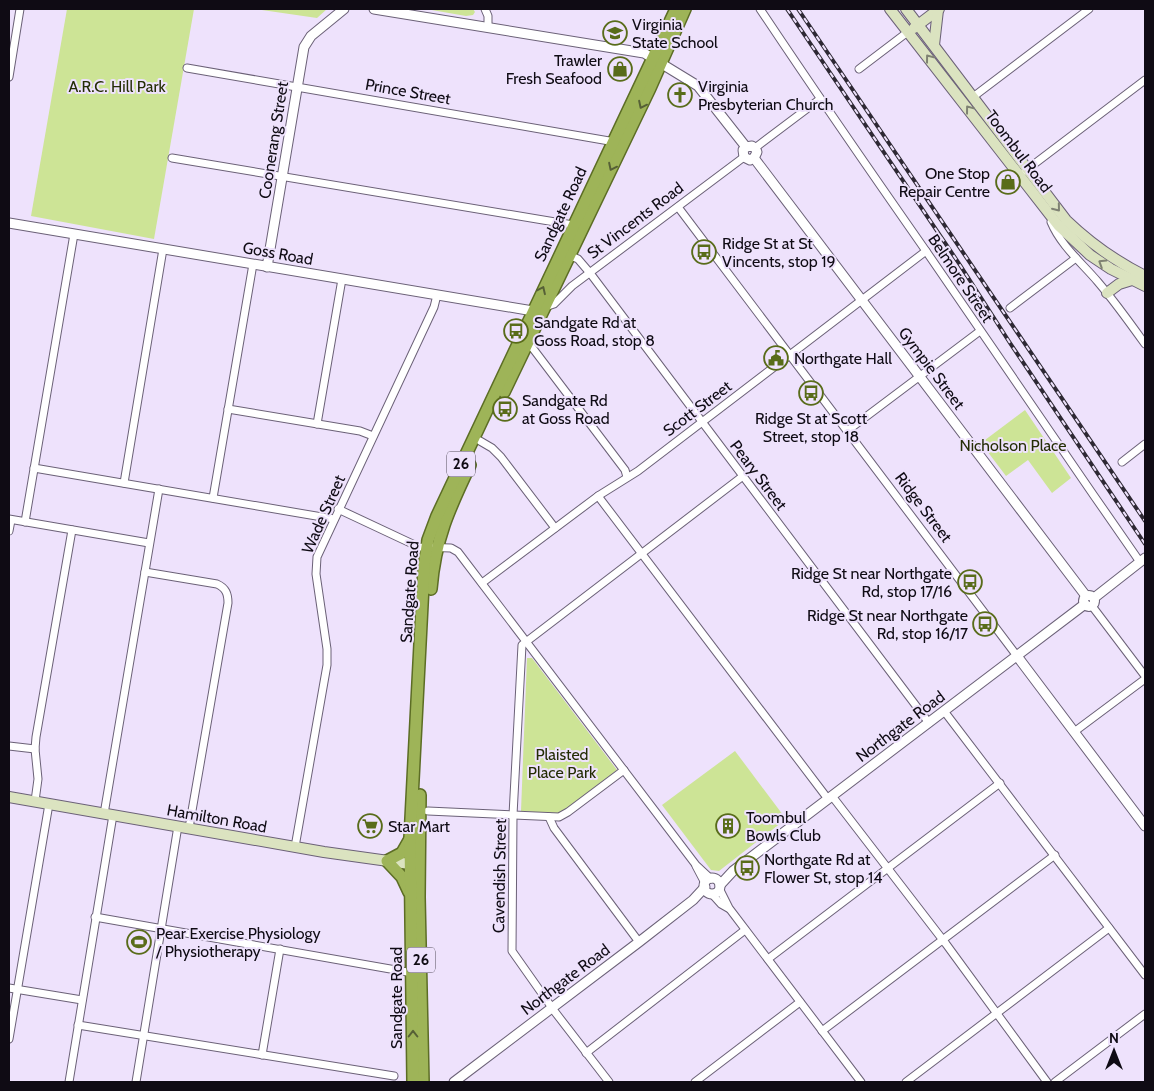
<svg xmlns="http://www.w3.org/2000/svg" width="1154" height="1091" font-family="Cabin,sans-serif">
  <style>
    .green { fill: #cde496 }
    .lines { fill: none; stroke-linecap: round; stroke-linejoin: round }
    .minor-casing { stroke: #6b6177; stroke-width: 9 }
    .tertiary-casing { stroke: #6b6177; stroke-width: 11 }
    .secondary-casing { stroke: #6b6177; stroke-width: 12 }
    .trunk-casing { stroke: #5c6d25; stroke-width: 14 }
    .minor { stroke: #fff; stroke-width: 7 }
    .tertiary { stroke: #fff; stroke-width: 9 }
    .secondary { stroke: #dbe3c0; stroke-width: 10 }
    .trunk { stroke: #9eb458; stroke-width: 11 }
    .rail-casing { stroke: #2e2934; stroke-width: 4 }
    .rail { stroke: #eee2fc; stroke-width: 2; stroke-dasharray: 5.5; stroke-linecap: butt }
    .oneway { stroke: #7f8273 }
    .oneway2 { stroke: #566036 }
    .labels { text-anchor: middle; stroke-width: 4; stroke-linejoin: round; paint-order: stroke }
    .shield { fill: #eee2fc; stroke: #524c5a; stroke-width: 1 }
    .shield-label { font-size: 15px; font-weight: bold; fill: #0f0b14 }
    .poi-label { font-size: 16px; fill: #0f0b14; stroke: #eee2fc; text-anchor: start }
    .park-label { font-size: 16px; fill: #242d04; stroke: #eee2fc }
    .street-label { font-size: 16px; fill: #0f0b14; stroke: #eee2fc }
  </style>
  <rect width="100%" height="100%" fill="#eee2fc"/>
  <!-- green -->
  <g class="green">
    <polygon points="67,9 194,9 154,239 31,216"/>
    <polygon points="255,9 327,9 317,18"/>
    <polygon points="426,9 473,9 475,12 473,15 466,16"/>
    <polygon points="1025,410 1071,478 1052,493 1028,460 1006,476 981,443"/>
    <polygon points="527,658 532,658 617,770 561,814 521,811"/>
    <polygon points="735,751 786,819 719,871 711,870 662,805"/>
  </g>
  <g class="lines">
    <!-- minor casing -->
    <g class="minor-casing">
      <g id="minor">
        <polyline points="485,9 488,16 488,27"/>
        <path d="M760,9C814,90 870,171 926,251C998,355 1068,459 1140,562"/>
        <polyline points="187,68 615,142"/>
        <polyline points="859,69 909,31"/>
        <polyline points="9,77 20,9"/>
        <polyline points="973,97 1089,9"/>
        <polyline points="755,148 820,99"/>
        <polyline points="172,158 573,225"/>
        <polyline points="1025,171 1145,80"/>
        <polyline points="678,207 1017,656"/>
        <path d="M1051,222C1061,246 1082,263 1098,282C1115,302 1130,323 1145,344"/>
        <polyline points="566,254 578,259 590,273 929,723"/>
        <polyline points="545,307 554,304 572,286 744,157"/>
        <polyline points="1010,308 1076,258"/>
        <polyline points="528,342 625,470 627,477"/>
        <polyline points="228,409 360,431 373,436"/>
        <polyline points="317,424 342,279"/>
        <polyline points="847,431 980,331"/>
        <polyline points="480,441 492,448 501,457 555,528"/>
        <polyline points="1122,462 1145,444"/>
        <polyline points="34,468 334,519"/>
        <polyline points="124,483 163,249"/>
        <polyline points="598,496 828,799"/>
        <polyline points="213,498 253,264"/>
        <polyline points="338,509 419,547 451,548 458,552 696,865 711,879"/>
        <polyline points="9,519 149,543"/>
        <polyline points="25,522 74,234"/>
        <polyline points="9,531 11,520"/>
        <path d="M145,572L217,584C226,588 228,594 228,603L189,828"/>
        <polyline points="482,583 598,496 638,471 926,251"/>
        <polyline points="1092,606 1145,676"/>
        <polyline points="944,711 1145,975"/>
        <polyline points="1074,732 1145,679"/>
        <polyline points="9,746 35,749"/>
        <polyline points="832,796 946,944 1047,1082"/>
        <polyline points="35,801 38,779 35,749 36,737 72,530"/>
        <polyline points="428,811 559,817 568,812 624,770"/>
        <polyline points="104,814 159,489"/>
        <polyline points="549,817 554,828 639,942"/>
        <polyline points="295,847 327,665 327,649 316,574 317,557 434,307 437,295"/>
        <polyline points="696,866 705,883"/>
        <polyline points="720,890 729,908 861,1082"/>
        <polyline points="712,894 721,904 728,908"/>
        <polyline points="95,917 413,973"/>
        <polyline points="768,959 1000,783"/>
        <polyline points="9,988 82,1000"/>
        <polyline points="78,1025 394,1076"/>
        <polyline points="822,1031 1055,855"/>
        <polyline points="9,1039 49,804"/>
        <polyline points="586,1053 745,930"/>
        <polyline points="262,1055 280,949"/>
        <polyline points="69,1082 113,815"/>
        <polyline points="136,1082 178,826"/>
        <polyline points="609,1082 555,1012 512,951 513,815 522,645 743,476"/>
        <polyline points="695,1082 800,1002"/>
        <polyline points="906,1082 1109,928"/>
        <polyline points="1055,1082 1145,1014"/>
      </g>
    </g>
    <!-- tertiary casing -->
    <g class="tertiary-casing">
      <g id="tertiary">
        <polyline points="374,9 644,53 698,86 746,147"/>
        <polyline points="746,147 743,150 744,157 750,160 754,158"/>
        <polyline points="746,147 752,146 755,148 757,152 754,158"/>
        <polyline points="754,158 1086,596"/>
        <polyline points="9,223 539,312"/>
        <polyline points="267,267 304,47 311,36 344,9"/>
        <circle cx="1089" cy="601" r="5.5"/>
        <polyline points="1094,598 1145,558"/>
        <polyline points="1017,656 1145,826"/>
        <circle cx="712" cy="886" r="8"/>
        <polyline points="720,885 733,871 1085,604"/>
        <polyline points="454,1082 639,942 693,900 705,887"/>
      </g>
    </g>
    <!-- secondary casing -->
    <g class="secondary-casing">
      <g id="secondary">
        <polyline points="890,9 1058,225 1090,255 1111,269 1145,286"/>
        <path d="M906,9L1066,220C1090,243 1115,261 1145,276"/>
        <polyline points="914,28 939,9"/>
        <polyline points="934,45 938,10"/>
        <polyline points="1107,293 1119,284 1132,280"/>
        <polyline points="9,797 324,852 417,865"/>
      </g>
    </g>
    <!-- trunk casing -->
    <g class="trunk-casing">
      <g id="trunk">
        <polyline points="504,392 650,88 685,9"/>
        <path d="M431,589C435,539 449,509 470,465"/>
        <polyline points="420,795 419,897 423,1082"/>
        <polyline points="409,892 402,877 387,861 402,853 410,839"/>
        <polyline points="413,1082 410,838 424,566 428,540 437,516 676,9"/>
      </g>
    </g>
    <!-- minor -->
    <use href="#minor" class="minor"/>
    <!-- tertiary -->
    <use href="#tertiary" class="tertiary"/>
    <!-- secondary -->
    <use href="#secondary" class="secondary"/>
    <!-- trunk -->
    <use href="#trunk" class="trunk"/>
    <!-- rail casing -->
    <g class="rail-casing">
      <g id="rail">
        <polyline points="787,9 960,265 1010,343 1145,544"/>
        <polyline points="798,9 1145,521"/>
      </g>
    </g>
    <!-- rail -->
    <use href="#rail" class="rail"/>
  </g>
  <!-- one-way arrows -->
  <defs><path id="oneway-chevron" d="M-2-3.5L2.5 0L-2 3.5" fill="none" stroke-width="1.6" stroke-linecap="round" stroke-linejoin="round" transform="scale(1.25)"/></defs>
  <g class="oneway">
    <use href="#oneway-chevron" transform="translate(929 58) rotate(-127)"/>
    <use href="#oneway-chevron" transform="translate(969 109) rotate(-127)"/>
    <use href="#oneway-chevron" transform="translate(1057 208) rotate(51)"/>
    <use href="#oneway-chevron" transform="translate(1102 263) rotate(-148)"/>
  </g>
  <g class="oneway2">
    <use href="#oneway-chevron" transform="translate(642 105) rotate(116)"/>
    <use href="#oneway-chevron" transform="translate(612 167) rotate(116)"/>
    <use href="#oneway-chevron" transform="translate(542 290) rotate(-65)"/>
    <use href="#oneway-chevron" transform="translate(413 1034) rotate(-90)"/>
  </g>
  <!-- icons -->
  <defs>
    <g id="school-ring" transform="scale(1.25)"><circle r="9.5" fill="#eee2fc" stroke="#596c1a" stroke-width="1.5"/><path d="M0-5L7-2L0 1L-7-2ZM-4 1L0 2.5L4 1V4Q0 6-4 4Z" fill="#596c1a"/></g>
    <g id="shop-ring" transform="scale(1.25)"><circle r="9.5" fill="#eee2fc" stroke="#596c1a" stroke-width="1.5"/><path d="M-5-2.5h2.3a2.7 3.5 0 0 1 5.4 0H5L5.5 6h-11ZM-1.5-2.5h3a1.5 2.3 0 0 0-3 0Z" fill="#596c1a"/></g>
    <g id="church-ring" transform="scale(1.25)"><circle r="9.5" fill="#eee2fc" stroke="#596c1a" stroke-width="1.5"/><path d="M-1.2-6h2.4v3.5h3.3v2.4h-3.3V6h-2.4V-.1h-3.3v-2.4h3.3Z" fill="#596c1a"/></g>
    <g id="bus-ring" transform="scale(1.25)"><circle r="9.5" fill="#eee2fc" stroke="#596c1a" stroke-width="1.5"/><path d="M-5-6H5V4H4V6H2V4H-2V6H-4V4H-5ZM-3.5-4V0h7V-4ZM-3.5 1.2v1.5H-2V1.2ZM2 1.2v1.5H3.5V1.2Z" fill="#596c1a"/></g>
    <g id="civic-ring" transform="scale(1.25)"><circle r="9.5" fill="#eee2fc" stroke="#596c1a" stroke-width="1.5"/><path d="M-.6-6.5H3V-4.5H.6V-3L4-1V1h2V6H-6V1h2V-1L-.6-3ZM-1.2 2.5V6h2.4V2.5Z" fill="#596c1a"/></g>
    <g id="supermarket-ring" transform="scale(1.25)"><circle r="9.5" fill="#eee2fc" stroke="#596c1a" stroke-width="1.5"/><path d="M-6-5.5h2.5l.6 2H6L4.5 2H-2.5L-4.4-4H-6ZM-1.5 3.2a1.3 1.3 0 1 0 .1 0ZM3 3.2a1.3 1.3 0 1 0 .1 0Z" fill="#596c1a"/></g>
    <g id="building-ring" transform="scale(1.25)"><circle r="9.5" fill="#eee2fc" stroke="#596c1a" stroke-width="1.5"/><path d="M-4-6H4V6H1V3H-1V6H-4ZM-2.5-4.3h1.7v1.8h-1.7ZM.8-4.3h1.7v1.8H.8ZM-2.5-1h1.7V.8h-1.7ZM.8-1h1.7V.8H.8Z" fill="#596c1a"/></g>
    <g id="stadium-ring" transform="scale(1.25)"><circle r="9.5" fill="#eee2fc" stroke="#596c1a" stroke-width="1.5"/><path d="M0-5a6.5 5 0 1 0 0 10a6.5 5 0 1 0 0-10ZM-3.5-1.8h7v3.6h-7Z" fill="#596c1a"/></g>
  </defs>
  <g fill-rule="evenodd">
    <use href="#school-ring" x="615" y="33"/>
    <use href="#shop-ring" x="620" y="69"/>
    <use href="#church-ring" x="680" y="95"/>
    <use href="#shop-ring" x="1008" y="182"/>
    <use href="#bus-ring" x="704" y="252"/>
    <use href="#bus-ring" x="516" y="331"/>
    <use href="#civic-ring" x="776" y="358"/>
    <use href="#bus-ring" x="811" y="393"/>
    <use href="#bus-ring" x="505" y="409"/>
    <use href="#bus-ring" x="970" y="582"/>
    <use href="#bus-ring" x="985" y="624"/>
    <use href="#supermarket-ring" x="370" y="826"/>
    <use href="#building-ring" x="728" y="826"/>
    <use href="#bus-ring" x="747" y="868"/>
    <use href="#stadium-ring" x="139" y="942"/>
  </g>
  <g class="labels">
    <!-- shield labels -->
    <g class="shield">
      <rect x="447" y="451.5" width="28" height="25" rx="4"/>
      <rect x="407" y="947.5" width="28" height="25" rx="4"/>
    </g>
    <g class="shield-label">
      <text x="461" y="469">26</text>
      <text x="421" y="965">26</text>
    </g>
    <!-- poi labels -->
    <g class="poi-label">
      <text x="632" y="30">Virginia<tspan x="632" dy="18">State School</tspan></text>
      <text x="602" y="66" text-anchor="end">Trawler<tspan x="602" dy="18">Fresh Seafood</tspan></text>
      <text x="698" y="92">Virginia<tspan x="698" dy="18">Presbyterian Church</tspan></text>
      <text x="990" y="179" text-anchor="end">One Stop<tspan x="990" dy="18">Repair Centre</tspan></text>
      <text x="722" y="249">Ridge St at St<tspan x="722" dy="18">Vincents, stop 19</tspan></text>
      <text x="534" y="328">Sandgate Rd at<tspan x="534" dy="18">Goss Road, stop 8</tspan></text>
      <text x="794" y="364">Northgate Hall</text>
      <text x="522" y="406">Sandgate Rd<tspan x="522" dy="18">at Goss Road</tspan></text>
      <text x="811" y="424" text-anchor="middle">Ridge St at Scott<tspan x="811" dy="18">Street, stop 18</tspan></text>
      <text x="952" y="579" text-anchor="end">Ridge St near Northgate<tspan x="952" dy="18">Rd, stop 17/16</tspan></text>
      <text x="968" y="621" text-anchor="end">Ridge St near Northgate<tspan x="968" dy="18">Rd, stop 16/17</tspan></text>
      <text x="746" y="823">Toombul<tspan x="746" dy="18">Bowls Club</tspan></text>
      <text x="388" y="832">Star Mart</text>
      <text x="764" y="865">Northgate Rd at<tspan x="764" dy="18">Flower St, stop 14</tspan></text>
      <text x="156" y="939">Pear Exercise Physiology<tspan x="156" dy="18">/ Physiotherapy</tspan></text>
    </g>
    <!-- park labels -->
    <g class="park-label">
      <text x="117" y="92">A.R.C. Hill Park</text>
      <text x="1013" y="451">Nicholson Place</text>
      <text x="562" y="760">Plaisted<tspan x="562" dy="18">Place Park</tspan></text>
    </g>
    <!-- street labels -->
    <g class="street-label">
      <text transform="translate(408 91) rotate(10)" y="6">Prince Street</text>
      <text transform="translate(273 140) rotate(-81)" y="6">Coonerang Street</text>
      <text transform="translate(1019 151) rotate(53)" y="6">Toombul Road</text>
      <text transform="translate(560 214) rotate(-65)" y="6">Sandgate Road</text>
      <text transform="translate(635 220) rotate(-37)" y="6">St Vincents Road</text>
      <text transform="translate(278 253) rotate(10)" y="6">Goss Road</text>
      <text transform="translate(961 278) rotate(56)" y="6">Belmore Street</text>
      <text transform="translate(932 368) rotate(53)" y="6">Gympie Street</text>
      <text transform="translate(697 408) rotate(-37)" y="6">Scott Street</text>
      <text transform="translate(759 475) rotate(53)" y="6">Peary Street</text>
      <text transform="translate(924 507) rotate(53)" y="6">Ridge Street</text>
      <text transform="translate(323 514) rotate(-66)" y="6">Wade Street</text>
      <text transform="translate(409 592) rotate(-86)" y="6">Sandgate Road</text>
      <text transform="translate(900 726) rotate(-37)" y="6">Northgate Road</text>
      <text transform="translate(217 818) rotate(10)" y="6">Hamilton Road</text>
      <text transform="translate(499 876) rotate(-89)" y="6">Cavendish Street</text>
      <text transform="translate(565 979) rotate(-37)" y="6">Northgate Road</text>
      <text transform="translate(396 998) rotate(-90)" y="6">Sandgate Road</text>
    </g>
  </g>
  <!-- border -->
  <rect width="1154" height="1091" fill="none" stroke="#0f0b14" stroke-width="20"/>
  <!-- north arrow -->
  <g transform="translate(1114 1051)" stroke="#eee2fc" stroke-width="4" paint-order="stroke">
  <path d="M0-4L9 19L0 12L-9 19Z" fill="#0f0b14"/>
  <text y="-8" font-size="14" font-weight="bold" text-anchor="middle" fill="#0f0b14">N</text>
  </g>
</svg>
